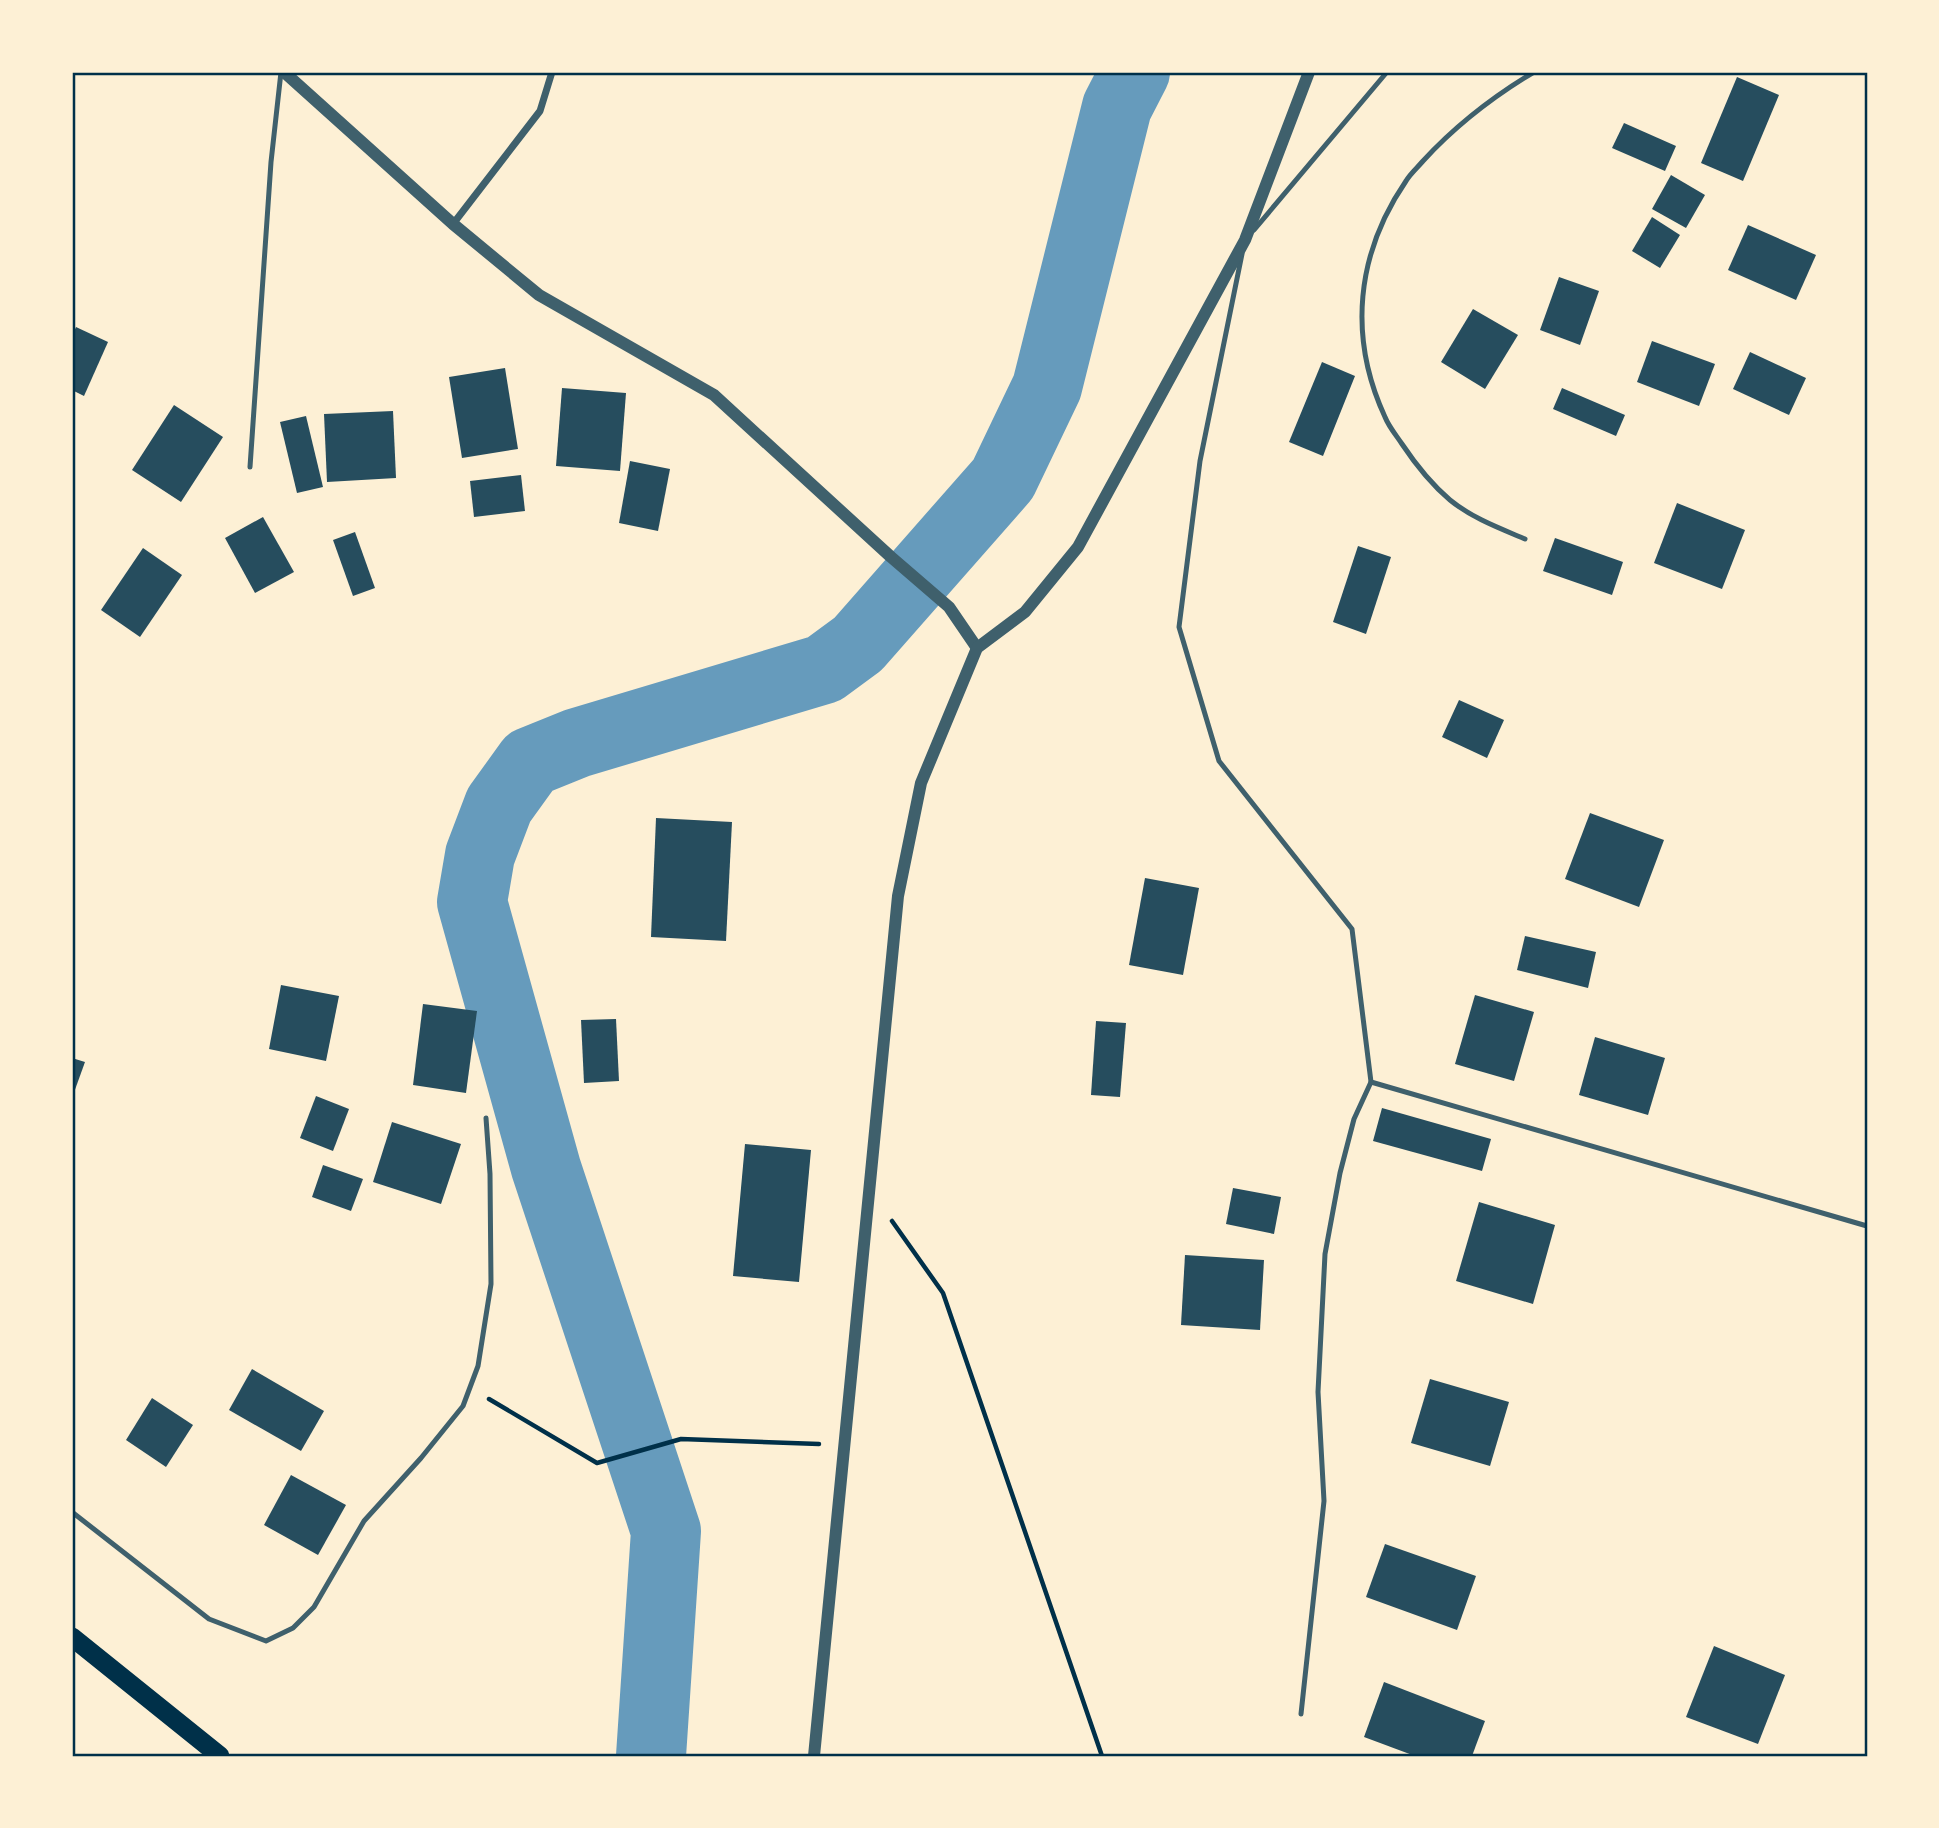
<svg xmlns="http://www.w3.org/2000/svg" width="1939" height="1828" font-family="'PT Serif',serif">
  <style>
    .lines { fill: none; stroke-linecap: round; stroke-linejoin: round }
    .river { stroke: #669bbc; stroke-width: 70 }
    .building { fill: #264d5e }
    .path { stroke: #003049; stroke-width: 4.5 }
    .service { stroke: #3f606c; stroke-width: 5 }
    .minor { stroke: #3f606c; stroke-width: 7 }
    .tertiary { stroke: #3f606c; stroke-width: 12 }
    .trunk { stroke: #003049; stroke-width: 19 }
    .neatline { fill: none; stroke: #003049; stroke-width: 2.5 }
  </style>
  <rect width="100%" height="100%" fill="#fdf0d5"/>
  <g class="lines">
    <!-- river -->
    <polyline class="river" points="651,1756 666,1531 546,1168 472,902 480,855 499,805 530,762 577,743 824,669 858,644 1003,479 1047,387 1117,107 1135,72"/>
  </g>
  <!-- building -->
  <g class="building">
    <polygon points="1737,77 1779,95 1743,181 1701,163"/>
    <polygon points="1624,123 1676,146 1665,171 1612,148"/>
    <polygon points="1671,175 1705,195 1686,228 1652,209"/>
    <polygon points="1652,217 1680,235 1660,268 1632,251"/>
    <polygon points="1748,225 1816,255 1796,300 1728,270"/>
    <polygon points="1559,277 1599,291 1580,345 1540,330"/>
    <polygon points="1473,309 1518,335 1485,389 1441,362"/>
    <polygon points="76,327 108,342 84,396 72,390 72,336"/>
    <polygon points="1652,341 1715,364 1699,406 1637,382"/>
    <polygon points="1750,352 1806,378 1789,415 1733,389"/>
    <polygon points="1322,362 1355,376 1323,456 1289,442"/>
    <polygon points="505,368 518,449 462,458 449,377"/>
    <polygon points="562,388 626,393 620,471 556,466"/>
    <polygon points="1562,388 1625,415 1616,436 1553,409"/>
    <polygon points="174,405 223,437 181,502 132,470"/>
    <polygon points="393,411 396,478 327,482 324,414"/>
    <polygon points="306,416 323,487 297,493 280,422"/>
    <polygon points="630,461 670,469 658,531 619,523"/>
    <polygon points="521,475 525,511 474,517 470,481"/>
    <polygon points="1677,503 1745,530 1722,589 1654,563"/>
    <polygon points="263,517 294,572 255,593 225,538"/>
    <polygon points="355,532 375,588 353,596 333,540"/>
    <polygon points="1555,538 1623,562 1612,595 1543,571"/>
    <polygon points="1358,546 1391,557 1366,634 1333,622"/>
    <polygon points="143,548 182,575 140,637 101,610"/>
    <polygon points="1459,700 1504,720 1487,758 1442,737"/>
    <polygon points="1590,813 1664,840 1639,907 1565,879"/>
    <polygon points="656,818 732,822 726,941 651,937"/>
    <polygon points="1145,878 1199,888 1183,975 1129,965"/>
    <polygon points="1525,936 1596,952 1588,988 1517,970"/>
    <polygon points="281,985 339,996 326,1061 269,1049"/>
    <polygon points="1475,995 1534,1012 1514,1081 1455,1064"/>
    <polygon points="423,1004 477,1011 466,1093 413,1085"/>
    <polygon points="616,1019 619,1081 584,1083 581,1020"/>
    <polygon points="1096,1021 1126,1023 1120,1097 1091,1095"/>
    <polygon points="1595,1037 1665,1058 1648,1115 1579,1095"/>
    <polygon points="72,1058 85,1062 72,1098"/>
    <polygon points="316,1096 349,1109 333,1151 300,1138"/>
    <polygon points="1382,1108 1491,1139 1482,1171 1373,1141"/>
    <polygon points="392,1122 461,1144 441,1204 373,1182"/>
    <polygon points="745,1144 811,1150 799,1282 733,1276"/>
    <polygon points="323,1165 363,1179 351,1211 312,1197"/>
    <polygon points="1233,1188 1281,1197 1274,1234 1226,1224"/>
    <polygon points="1479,1202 1555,1225 1533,1304 1456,1281"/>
    <polygon points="1185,1255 1264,1260 1260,1330 1181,1325"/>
    <polygon points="252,1369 324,1411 301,1451 229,1410"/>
    <polygon points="1430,1379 1509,1402 1490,1466 1411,1443"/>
    <polygon points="152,1398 193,1425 166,1467 126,1440"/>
    <polygon points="291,1475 346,1505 318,1555 264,1525"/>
    <polygon points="1385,1544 1476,1576 1457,1630 1366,1597"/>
    <polygon points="1714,1646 1785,1675 1758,1744 1686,1717"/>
    <polygon points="1384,1682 1485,1721 1472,1756 1415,1756 1364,1737"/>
  </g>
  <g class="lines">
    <!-- path -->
    <g class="path">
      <polyline points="892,1221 943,1293 1102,1756"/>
      <polyline points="489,1399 597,1463 681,1439 819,1444"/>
    </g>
    <!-- service -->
    <g class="service">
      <polyline points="1254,230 1387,72"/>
      <polyline points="1242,254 1200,461 1179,627 1219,761 1352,929 1371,1082 1867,1226"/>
      <polyline points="250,467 271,162 281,72"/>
      <path d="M1525,539C1499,528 1472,518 1450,500C1430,483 1416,465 1402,444C1396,435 1389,427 1385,417C1348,337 1356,254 1406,181C1410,174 1417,168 1423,161C1455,126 1494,96 1534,72"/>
      <polyline points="72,1512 209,1619 266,1641 293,1628 314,1607 364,1521 421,1458 463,1406 478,1366 491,1284 490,1174 486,1118"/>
      <polyline points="1301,1714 1324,1501 1318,1392 1325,1254 1340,1173 1354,1119 1371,1082"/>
    </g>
    <!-- minor -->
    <polyline class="minor" points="453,224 540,111 552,72"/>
    <!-- tertiary -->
    <g class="tertiary">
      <polyline points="284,72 453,224 539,295 714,395 891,557 949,607 977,648"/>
      <polyline points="814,1756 898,896 921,783 977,648 1025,612 1078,547 1245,240 1309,72"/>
    </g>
    <!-- trunk -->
    <polyline class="trunk" points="72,1637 220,1756"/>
  </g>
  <!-- border -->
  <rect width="1939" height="1828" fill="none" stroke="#fdf0d5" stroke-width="147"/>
  <rect x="74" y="74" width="1792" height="1681" class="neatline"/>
</svg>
